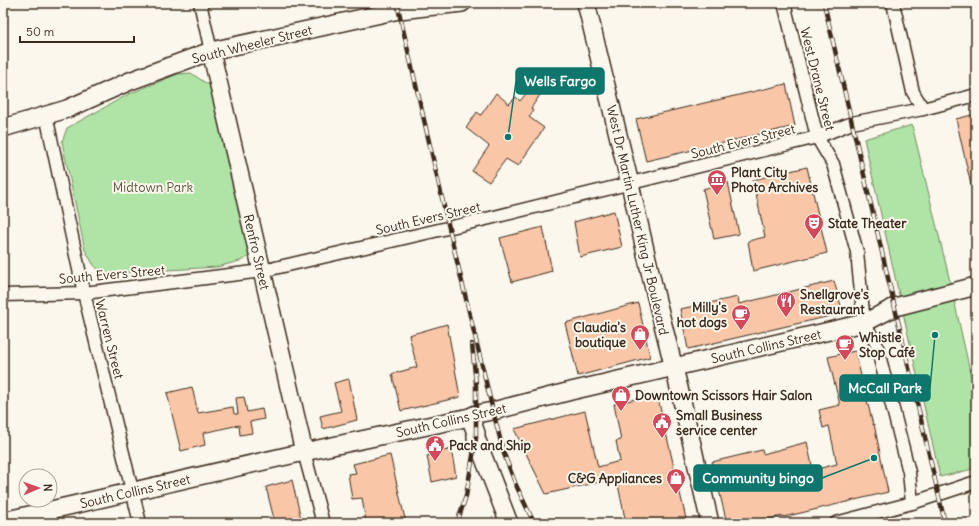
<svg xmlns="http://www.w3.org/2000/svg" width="979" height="526" font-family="Delius,sans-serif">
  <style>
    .green { fill: #afe4a6; stroke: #758762 }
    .building { fill: #f9c7a8; stroke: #3b2a1e }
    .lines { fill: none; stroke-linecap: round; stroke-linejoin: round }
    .street-casing { stroke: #3b2a1e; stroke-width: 15 }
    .secondary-casing { stroke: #3b2a1e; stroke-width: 20 }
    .street { stroke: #fbf7ec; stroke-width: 12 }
    .secondary { stroke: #fbf7ec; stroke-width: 17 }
    .rail-casing { stroke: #3b2a1e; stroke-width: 4.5 }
    .rail { stroke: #fbf7ec; stroke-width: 3; stroke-dasharray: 9; stroke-linecap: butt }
    .labels { text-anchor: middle; stroke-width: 4; stroke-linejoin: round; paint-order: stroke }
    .street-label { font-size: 13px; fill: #3b2a1e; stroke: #fbf7ec }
    .poi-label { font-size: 13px; font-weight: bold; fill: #3b2a1e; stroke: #fbf7ec; text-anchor: start }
    .park-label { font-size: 13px; fill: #585840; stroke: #fbf7ec }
    .leader { fill: none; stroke: #0f766e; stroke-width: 1.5 }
    .callout-dot { fill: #0f766e; stroke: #fbf7ec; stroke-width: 1.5 }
    .callout { fill: #0f766e; stroke: #0f766e; stroke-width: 1.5 }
    .callout-label { font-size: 14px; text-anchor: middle; font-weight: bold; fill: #fff }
  </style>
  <rect width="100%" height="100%" fill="#fbf7ec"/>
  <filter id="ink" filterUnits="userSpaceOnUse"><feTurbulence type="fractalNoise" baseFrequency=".025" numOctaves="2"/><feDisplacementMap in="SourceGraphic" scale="8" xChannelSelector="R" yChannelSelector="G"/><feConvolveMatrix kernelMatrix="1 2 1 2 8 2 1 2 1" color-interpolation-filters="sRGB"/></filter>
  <g filter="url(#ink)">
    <!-- green -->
    <g class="green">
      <polygon points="191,73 204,82 211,85 249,246 248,257 240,261 217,267 102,274 93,264 85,250 62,142 67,128 129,94 178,74"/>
      <polygon points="912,125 948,273 976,398 976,467 973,469 940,477 864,139"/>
    </g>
    <!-- building -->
    <g class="building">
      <polygon points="534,84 542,92 531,108 533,111 529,117 544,128 518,166 506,159 489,182 472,171 489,146 466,128 477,112 481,115 496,93 509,104 516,97 520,101"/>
      <polygon points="786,84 795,126 646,161 636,119"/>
      <polygon points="976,114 976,185 971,185 956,119"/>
      <polygon points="807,167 827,253 753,271 748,241 765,237 753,180"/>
      <polygon points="728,182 739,234 714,239 703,189"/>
      <polygon points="614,211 622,247 580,257 574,222"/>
      <polygon points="543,227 552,271 512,282 500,238"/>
      <polygon points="834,281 843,313 688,349 680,309 738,297 739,304"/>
      <polygon points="638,303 650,357 578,376 565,323"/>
      <polygon points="447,324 460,397 401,411 392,374 417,367 409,335"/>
      <polygon points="855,351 873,425 874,424 888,492 784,517 783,516 750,523 727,523 712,462 762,450 763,454 807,442 813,470 837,464 829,426 823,428 819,410 840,405 828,357"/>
      <polygon points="349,379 357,420 323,429 320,416 341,411 334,383"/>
      <polygon points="192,387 198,413 233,407 234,414 238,414 236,398 244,397 247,412 262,409 264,419 250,422 252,433 240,435 239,425 203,433 205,445 181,451 167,393"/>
      <polygon points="657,394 687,523 626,523 617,480 605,483 604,481 546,494 514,429 585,411 598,467 620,461 616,441 621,440 614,404"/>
      <polygon points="451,449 456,476 432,482 427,456"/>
      <polygon points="390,455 406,523 366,523 362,498 352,499 348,474 356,473 353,464"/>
      <polygon points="292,480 302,523 275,523 266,487"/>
    </g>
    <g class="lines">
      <!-- street casing -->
      <g class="street-casing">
        <g id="street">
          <polyline points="200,3 211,51"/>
          <polyline points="784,3 817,137 833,164 857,252 864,323 876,343 909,472 912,503"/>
          <polyline points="893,3 913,92 923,109"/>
          <polyline points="46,115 84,293 140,523"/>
          <polyline points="3,295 84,293 262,271 486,219 817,137 852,123 923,109 976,95"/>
          <polyline points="304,452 323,523"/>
          <polyline points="836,523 912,503 976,482"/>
        </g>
      </g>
      <!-- secondary casing -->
      <g class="secondary-casing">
        <g id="secondary">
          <polyline points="586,3 630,184 654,289 679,388 710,523"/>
          <polyline points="211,51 304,452"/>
          <polyline points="3,128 67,109 130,81 211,51 399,10 462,3"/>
          <polyline points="470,417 476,433 476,438 509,523"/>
          <polyline points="3,521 304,452 470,417 476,414 493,411 571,391 864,323 895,307 976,286"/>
        </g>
      </g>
      <!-- street -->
      <use href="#street" class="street"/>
      <!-- secondary -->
      <use href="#secondary" class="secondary"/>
      <!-- rail casing -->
      <g class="rail-casing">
        <g id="rail">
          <polyline points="397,3 449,228 493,411 504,454 516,485 534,523"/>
          <polyline points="824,3 945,523"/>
          <polyline points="457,523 466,496 476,438 476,384 472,344"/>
        </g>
      </g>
      <!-- rail -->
      <use href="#rail" class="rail"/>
    </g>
  </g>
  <!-- icons -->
  <defs>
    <g id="museum-pin" transform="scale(1)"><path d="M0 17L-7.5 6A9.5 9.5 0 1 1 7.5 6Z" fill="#d1495b" stroke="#fbf7ec"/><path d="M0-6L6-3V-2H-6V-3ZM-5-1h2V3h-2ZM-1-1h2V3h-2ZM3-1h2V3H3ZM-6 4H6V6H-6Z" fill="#fff"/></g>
    <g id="theatre-pin" transform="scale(1)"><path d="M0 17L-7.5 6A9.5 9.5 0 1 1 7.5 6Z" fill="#d1495b" stroke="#fbf7ec"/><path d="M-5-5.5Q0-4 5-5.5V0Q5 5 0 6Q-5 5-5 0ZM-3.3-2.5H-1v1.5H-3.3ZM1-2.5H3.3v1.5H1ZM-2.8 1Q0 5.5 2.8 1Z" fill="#fff"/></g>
    <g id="restaurant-pin" transform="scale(1)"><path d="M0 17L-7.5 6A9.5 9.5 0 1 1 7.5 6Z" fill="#d1495b" stroke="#fbf7ec"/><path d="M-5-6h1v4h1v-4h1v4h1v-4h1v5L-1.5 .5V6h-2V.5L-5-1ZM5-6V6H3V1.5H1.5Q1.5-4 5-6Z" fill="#fff"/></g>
    <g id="cafe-pin" transform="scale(1)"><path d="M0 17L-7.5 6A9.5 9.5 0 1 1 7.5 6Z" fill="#d1495b" stroke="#fbf7ec"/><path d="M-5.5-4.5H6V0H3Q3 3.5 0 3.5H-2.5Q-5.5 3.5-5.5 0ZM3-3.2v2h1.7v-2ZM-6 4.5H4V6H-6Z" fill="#fff"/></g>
    <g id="shop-pin" transform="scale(1)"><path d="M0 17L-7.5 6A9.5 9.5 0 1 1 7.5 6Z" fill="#d1495b" stroke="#fbf7ec"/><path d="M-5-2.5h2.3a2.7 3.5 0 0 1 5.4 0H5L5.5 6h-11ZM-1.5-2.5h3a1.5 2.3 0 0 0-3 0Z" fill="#fff"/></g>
    <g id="civic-pin" transform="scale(1)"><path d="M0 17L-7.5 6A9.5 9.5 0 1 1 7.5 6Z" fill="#d1495b" stroke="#fbf7ec"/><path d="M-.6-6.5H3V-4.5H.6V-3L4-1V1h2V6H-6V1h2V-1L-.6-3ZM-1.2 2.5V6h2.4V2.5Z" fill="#fff"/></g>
  </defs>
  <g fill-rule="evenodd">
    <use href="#museum-pin" x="717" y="179"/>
    <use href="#theatre-pin" x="814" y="223"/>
    <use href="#restaurant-pin" x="786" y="301"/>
    <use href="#cafe-pin" x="741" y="314"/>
    <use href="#shop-pin" x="640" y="334"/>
    <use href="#cafe-pin" x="845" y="344"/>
    <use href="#shop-pin" x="621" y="395"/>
    <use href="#civic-pin" x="662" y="422"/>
    <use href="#civic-pin" x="435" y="445"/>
    <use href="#shop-pin" x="676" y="478"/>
  </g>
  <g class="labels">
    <!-- street labels -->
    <g class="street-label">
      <text transform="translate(252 44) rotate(-14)" y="5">South Wheeler Street</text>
      <text transform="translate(818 79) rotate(76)" y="5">West Drane Street</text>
      <text transform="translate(743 141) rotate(-14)" y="5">South Evers Street</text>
      <text transform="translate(428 218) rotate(-13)" y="5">South Evers Street</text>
      <text transform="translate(638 220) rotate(77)" y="5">West Dr Martin Luther King Jr Boulevard</text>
      <text transform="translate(257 252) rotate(77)" y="5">Renfro Street</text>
      <text transform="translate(112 274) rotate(-5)" y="5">South Evers Street</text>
      <text transform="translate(110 339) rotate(76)" y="5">Warren Street</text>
      <text transform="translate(766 346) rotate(-13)" y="5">South Collins Street</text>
      <text transform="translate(451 420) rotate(-13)" y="5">South Collins Street</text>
      <text transform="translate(135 491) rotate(-13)" y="5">South Collins Street</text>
    </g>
    <!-- poi labels -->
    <g class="poi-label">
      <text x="731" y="177">Plant City<tspan x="731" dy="15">Photo Archives</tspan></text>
      <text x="828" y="228">State Theater</text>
      <text x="800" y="299">Snellgrove's<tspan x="800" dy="15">Restaurant</tspan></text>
      <text x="727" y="312" text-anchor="end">Milly's<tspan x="727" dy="15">hot dogs</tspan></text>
      <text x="626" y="332" text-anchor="end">Claudia's<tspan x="626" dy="15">boutique</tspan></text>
      <text x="859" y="342">Whistle<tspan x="859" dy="15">Stop Café</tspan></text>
      <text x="635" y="400">Downtown Scissors Hair Salon</text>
      <text x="676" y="420">Small Business<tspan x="676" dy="15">service center</tspan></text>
      <text x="449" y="450">Pack and Ship</text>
      <text x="662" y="483" text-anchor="end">C&amp;G Appliances</text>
    </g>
    <!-- park labels -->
    <g class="park-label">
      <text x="153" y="192">Midtown Park</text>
    </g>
  </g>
  <!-- callouts -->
  <path class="leader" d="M508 137L516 81M935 335L930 388M874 458L822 478"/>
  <g class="callout-dot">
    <circle cx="508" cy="137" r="4"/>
    <circle cx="935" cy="335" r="4"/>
    <circle cx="874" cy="458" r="4"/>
  </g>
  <g class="callout">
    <rect x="516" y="68" width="88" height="26" rx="4"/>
    <rect x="840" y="375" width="90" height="26" rx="4"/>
    <rect x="694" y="465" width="128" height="26" rx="4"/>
  </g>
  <g class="callout-label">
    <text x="560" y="86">Wells Fargo</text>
    <text x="885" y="393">McCall Park</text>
    <text x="758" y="483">Community bingo</text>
  </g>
  <!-- margin -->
  <rect width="979" height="526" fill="none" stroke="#fbf7ec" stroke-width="16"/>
  <rect x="8" y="8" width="963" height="510" fill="none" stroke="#3b2a1e" stroke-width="1.5" filter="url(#ink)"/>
  <!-- north arrow -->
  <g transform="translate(38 488) rotate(88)"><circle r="19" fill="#fbf7ec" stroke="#aea59a"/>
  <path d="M0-3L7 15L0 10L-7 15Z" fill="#d1495b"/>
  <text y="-6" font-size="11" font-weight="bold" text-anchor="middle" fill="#3b2a1e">N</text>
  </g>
  <!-- scale -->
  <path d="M20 36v6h114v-6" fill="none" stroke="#3b2a1e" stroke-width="2"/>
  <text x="26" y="36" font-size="12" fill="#3b2a1e" stroke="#fbf7ec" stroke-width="3" paint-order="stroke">50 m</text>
</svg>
